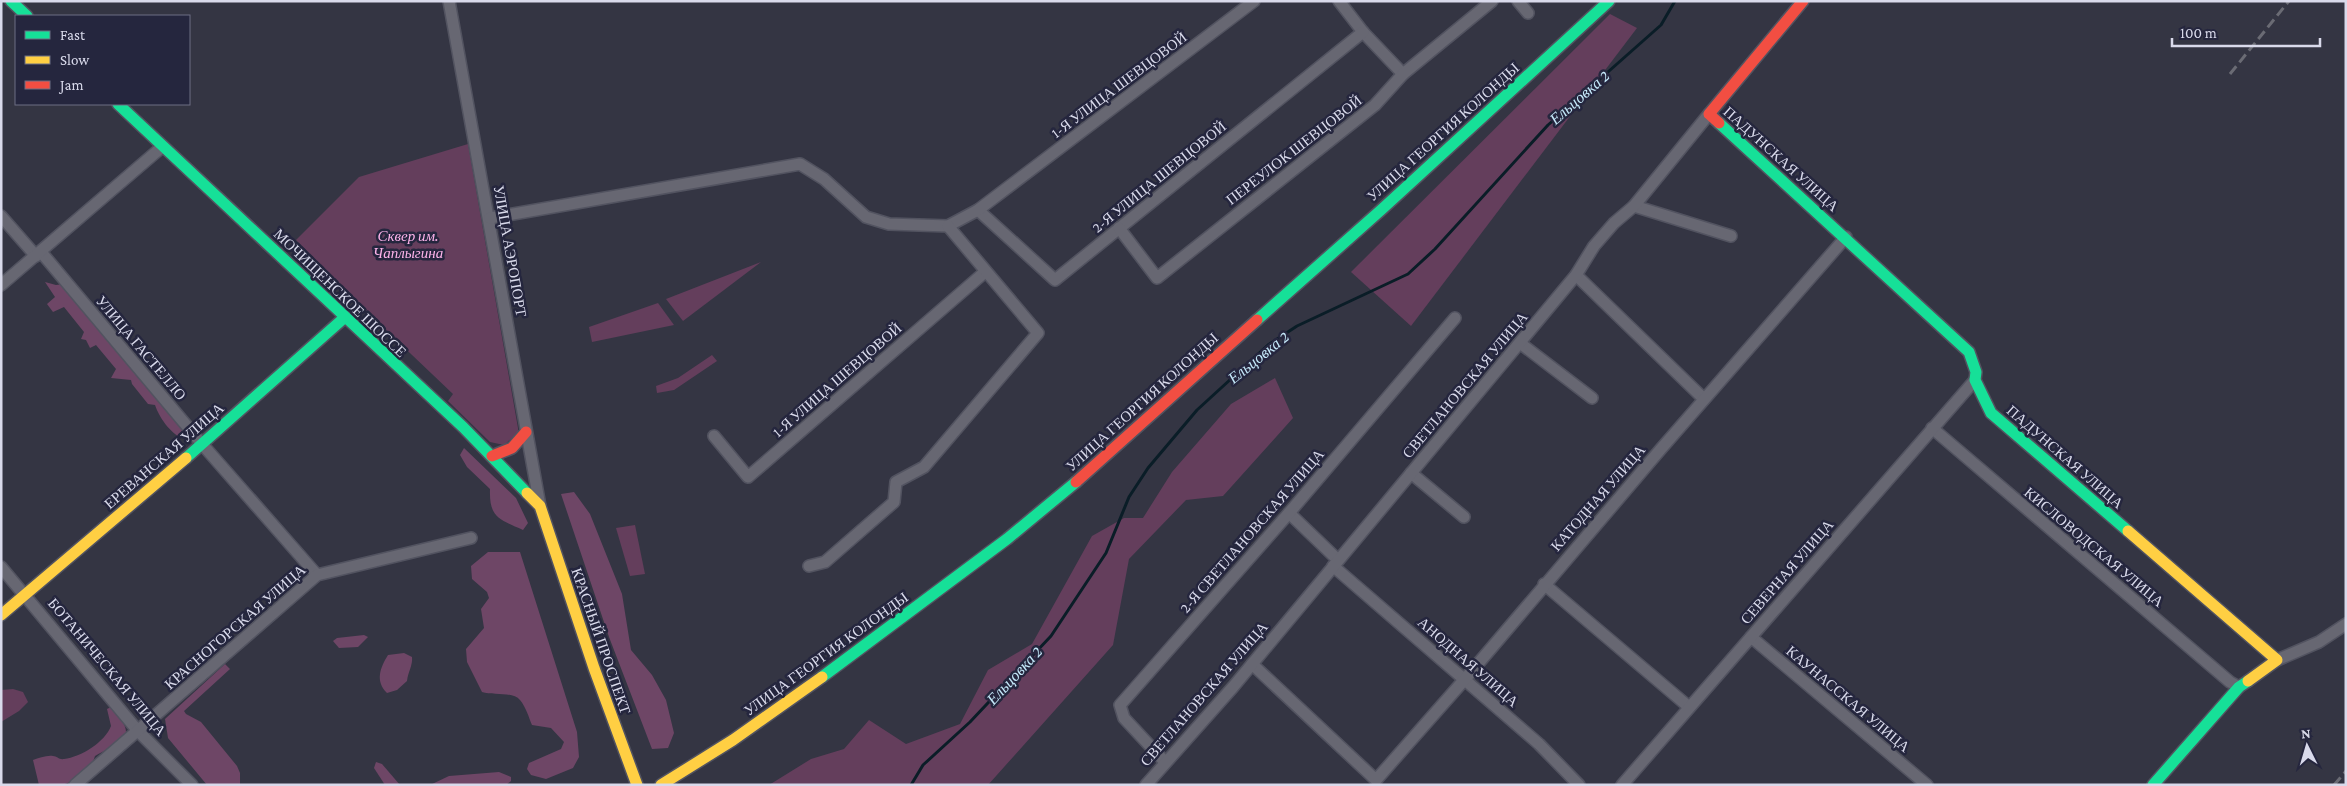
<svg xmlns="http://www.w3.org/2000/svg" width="2347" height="786" font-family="'Crimson Pro',serif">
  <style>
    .green { fill: #643e5c }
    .forest { fill: #6e4666 }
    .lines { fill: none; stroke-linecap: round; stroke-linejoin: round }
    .stream { stroke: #0a1d27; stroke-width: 3 }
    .street-casing { stroke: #525360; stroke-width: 14 }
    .fast-casing { stroke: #525360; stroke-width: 14 }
    .slow-casing { stroke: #525360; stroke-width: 14 }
    .jam-casing { stroke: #525360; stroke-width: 14 }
    .street { stroke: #676772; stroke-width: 11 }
    .fast { stroke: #16e098; stroke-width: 11 }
    .slow { stroke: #ffcf43; stroke-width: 11 }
    .jam { stroke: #f24e42; stroke-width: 11 }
    .rail { stroke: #6a6b74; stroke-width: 3; stroke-dasharray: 10 5; stroke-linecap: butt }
    .labels { text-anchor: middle; stroke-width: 5; stroke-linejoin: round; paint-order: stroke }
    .street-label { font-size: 15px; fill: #d9daeb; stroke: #25263e }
    .park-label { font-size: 15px; font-style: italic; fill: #fdb3ea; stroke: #25263e }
    .water-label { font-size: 16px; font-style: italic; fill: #c5e9fa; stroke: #25263e }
  </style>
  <rect width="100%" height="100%" fill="#343543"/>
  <!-- green -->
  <g class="green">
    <polygon points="1610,14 1637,28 1411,326 1351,272"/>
    <polygon points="468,144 518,428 518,433 504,445 490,442 448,401 453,394 370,315 296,240 359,177"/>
    <polygon points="761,262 683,321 666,299"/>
    <polygon points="658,303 674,325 592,342 589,327"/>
    <polygon points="712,355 717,361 674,390 657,393 656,386 678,378"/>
    <polygon points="1275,378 1293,418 1223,496 1186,500 1129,559 1113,645 988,785 769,785 811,759 844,749 869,720 906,744 960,724 988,670 1032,644 1092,536 1124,518 1143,518 1172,472 1231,404"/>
    <polygon points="635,525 645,574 630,576 616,528"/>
    <polygon points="13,689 23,692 28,702 19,711 1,722 1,690"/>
  </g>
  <!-- forest -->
  <g class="forest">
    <path d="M45,282L56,285L64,284L186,432L182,438C170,433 159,417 155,405L148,404L132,384L131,380L111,378L116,369L96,345L90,348L86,340L81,339L84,332L64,307L53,312L47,304L55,297Z"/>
    <path d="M464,448L516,498L528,523L523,530C499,519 489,518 490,489L467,467L460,455Z"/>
    <polygon points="574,492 590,514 622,594 631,650 652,675 666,700 674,733 668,748 652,749 609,637 561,494"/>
    <path d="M488,552H520L577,732L579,757L573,768L546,779L531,775L527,769L529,763L561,749L564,742L551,728L532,725C529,718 526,707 520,700C513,691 493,696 482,692L467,662L466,649L484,628L481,609L489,598L487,592L472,579L471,566Z"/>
    <polygon points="364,635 368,637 358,647 339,648 333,641 337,638"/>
    <path d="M404,653L412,657C413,665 408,672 407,681L397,690L387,693C375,681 380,668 388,655Z"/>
    <polygon points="225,664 230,669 184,711 186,714 201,722 237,766 240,773 240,785 207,785 168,738 165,719"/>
    <path d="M111,707C138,737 126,739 95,756L88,776L62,785H39L33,760C39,758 47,755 53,756C57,756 59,760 64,759C81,757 105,742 111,726L107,709Z"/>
    <polygon points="376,762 382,764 400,785 385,785 374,768"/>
    <polygon points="499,772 511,777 511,781 506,785 430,785 449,776"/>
  </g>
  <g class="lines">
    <!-- stream -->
    <polyline class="stream" points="911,785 923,765 970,722 1051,636 1106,553 1129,497 1148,468 1197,410 1268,345 1297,326 1408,274 1435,249 1548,125 1661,25 1675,1"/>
    <!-- street casing -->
    <g class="street-casing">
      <g id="street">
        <polyline points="449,1 540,506"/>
        <polyline points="1339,1 1363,32 1403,74"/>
        <polyline points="1518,1 1528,13"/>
        <polyline points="1634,206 1731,236"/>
        <polyline points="978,210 1055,280 1363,32"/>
        <polyline points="1,216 36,256"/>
        <polyline points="490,218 800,164 824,179 866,217 889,224 948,226 978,210 1254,1"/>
        <polyline points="1119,228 1157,278 1375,105 1403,74 1492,1"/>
        <polyline points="41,252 202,444 317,575"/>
        <polyline points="1576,275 1704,399"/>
        <polyline points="1,285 162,147"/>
        <polyline points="1520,343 1592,398"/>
        <polyline points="1932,428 2230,682 2239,687"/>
        <polyline points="714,436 748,477 985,272"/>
        <polyline points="1411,473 1464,517"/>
        <polyline points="1289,513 1338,560"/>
        <polyline points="809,566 825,562 894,502 896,482 924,467 1038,333 948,226"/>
        <polyline points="1333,566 1539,744 1579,785"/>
        <polyline points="1,567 138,731 192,785"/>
        <polyline points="1544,584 1689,707"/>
        <polyline points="1751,637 1927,785"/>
        <polyline points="2277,660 2319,642 2346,624"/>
        <polyline points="1252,664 1376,780 1465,679 1660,450 1846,237"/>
        <polyline points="1165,762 1124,718 1120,705 1289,513 1455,318"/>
        <polyline points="75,785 317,575 471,538"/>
        <polyline points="1146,785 1233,687 1576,275 1594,246 1614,223 1634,206 1709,114"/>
        <polyline points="1622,785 1975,380"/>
      </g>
    </g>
    <!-- fast casing -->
    <g class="fast-casing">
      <g id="fast">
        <polyline points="11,1 27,16"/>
        <polyline points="118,104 463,427 527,493"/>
        <polyline points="1719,123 1969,352 1976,372 1975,380 1991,413 2128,531"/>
        <polyline points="1257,320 1381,210 1609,1"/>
        <polyline points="186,458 344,318"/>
        <polyline points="822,677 1007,539 1076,482"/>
        <polyline points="2153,785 2239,687 2248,681"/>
      </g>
    </g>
    <!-- slow casing -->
    <g class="slow-casing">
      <g id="slow">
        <polyline points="527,493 540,506 594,668 637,785"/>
        <polyline points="2128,531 2277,660 2248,681"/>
        <polyline points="1,615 186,458"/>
        <polyline points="661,785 733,740 822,677"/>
      </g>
    </g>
    <!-- jam casing -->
    <g class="jam-casing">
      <g id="jam">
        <polyline points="1719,123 1709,114 1803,1"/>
        <polyline points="492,456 512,448 526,432"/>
        <polyline points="1076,482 1257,320"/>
      </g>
    </g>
    <!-- street -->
    <use href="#street" class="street"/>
    <!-- fast -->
    <use href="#fast" class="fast"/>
    <!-- slow -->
    <use href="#slow" class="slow"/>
    <!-- jam -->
    <use href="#jam" class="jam"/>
    <!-- rail -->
    <g class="rail">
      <polyline points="2230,74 2289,1"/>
      <polyline points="2334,785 2346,771"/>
    </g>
  </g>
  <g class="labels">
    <!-- street labels -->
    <g class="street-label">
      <text transform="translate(1119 85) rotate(-37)" y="5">1-Я УЛИЦА ШЕВЦОВОЙ</text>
      <text transform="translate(1443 132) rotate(-42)" y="5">УЛИЦА ГЕОРГИЯ КОЛОНДЫ</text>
      <text transform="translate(1294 150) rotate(-38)" y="5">ПЕРЕУЛОК ШЕВЦОВОЙ</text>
      <text transform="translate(1781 159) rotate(42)" y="5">ПАДУНСКАЯ УЛИЦА</text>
      <text transform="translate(1159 177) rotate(-39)" y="5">2-Я УЛИЦА ШЕВЦОВОЙ</text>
      <text transform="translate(510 251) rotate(80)" y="5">УЛИЦА АЭРОПОРТ</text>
      <text transform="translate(340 293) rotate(44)" y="5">МОЧИЩЕНСКОЕ ШОССЕ</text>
      <text transform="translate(141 348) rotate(50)" y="5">УЛИЦА ГАСТЕЛЛО</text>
      <text transform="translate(837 380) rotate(-41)" y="5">1-Я УЛИЦА ШЕВЦОВОЙ</text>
      <text transform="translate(1465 385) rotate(-50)" y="5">СВЕТЛАНОВСКАЯ УЛИЦА</text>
      <text transform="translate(1142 402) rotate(-42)" y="5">УЛИЦА ГЕОРГИЯ КОЛОНДЫ</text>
      <text transform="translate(164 456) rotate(-41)" y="5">ЕРЕВАНСКАЯ УЛИЦА</text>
      <text transform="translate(2065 457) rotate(41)" y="5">ПАДУНСКАЯ УЛИЦА</text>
      <text transform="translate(1598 498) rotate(-49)" y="5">КАТОДНАЯ УЛИЦА</text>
      <text transform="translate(1252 531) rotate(-49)" y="5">2-Я СВЕТЛАНОВСКАЯ УЛИЦА</text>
      <text transform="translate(2094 547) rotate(40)" y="5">КИСЛОВОДСКАЯ УЛИЦА</text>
      <text transform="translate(1787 572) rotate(-49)" y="5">СЕВЕРНАЯ УЛИЦА</text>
      <text transform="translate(235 627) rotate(-41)" y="5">КРАСНОГОРСКАЯ УЛИЦА</text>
      <text transform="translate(601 641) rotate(71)" y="5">КРАСНЫЙ ПРОСПЕКТ</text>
      <text transform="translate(826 654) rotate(-36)" y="5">УЛИЦА ГЕОРГИЯ КОЛОНДЫ</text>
      <text transform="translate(1468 662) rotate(41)" y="5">АНОДНАЯ УЛИЦА</text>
      <text transform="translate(107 667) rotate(50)" y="5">БОТАНИЧЕСКАЯ УЛИЦА</text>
      <text transform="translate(1204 694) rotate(-49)" y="5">СВЕТЛАНОВСКАЯ УЛИЦА</text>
      <text transform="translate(1848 699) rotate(40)" y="5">КАУНАССКАЯ УЛИЦА</text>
    </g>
    <!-- park labels -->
    <g class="park-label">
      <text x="408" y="241">Сквер им.<tspan x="408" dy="17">Чаплыгина</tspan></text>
    </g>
    <!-- water labels -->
    <g class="water-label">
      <text transform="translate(1579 97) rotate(-41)" y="6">Ельцовка 2</text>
      <text transform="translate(1258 357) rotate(-39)" y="6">Ельцовка 2</text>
      <text transform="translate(1014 675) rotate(-47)" y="6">Ельцовка 2</text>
    </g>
  </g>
  <!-- border -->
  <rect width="2347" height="786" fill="none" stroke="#d9daeb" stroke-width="5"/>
  <!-- legend -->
  <rect x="15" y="15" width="175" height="90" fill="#25263e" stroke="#6d6e83"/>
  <rect x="25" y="31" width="25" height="8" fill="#16e098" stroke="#6d6e83"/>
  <text x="60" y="40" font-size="15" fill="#d9daeb">Fast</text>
  <rect x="25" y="56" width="25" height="8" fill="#ffcf43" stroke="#6d6e83"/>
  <text x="60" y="65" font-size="15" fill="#d9daeb">Slow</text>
  <rect x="25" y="81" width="25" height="8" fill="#f24e42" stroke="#6d6e83"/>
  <text x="60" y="90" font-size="15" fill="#d9daeb">Jam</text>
  <!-- north arrow -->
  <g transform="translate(2307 746) rotate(355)" stroke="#25263e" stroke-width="4" paint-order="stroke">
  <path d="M0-4L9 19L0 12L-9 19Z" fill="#d9daeb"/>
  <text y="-8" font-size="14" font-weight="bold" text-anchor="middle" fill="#d9daeb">N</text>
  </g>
  <!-- scale -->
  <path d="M2172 38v8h148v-8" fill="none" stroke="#d9daeb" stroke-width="2.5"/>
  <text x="2180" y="38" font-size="15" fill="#d9daeb" stroke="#25263e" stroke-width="4" paint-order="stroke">100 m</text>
</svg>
